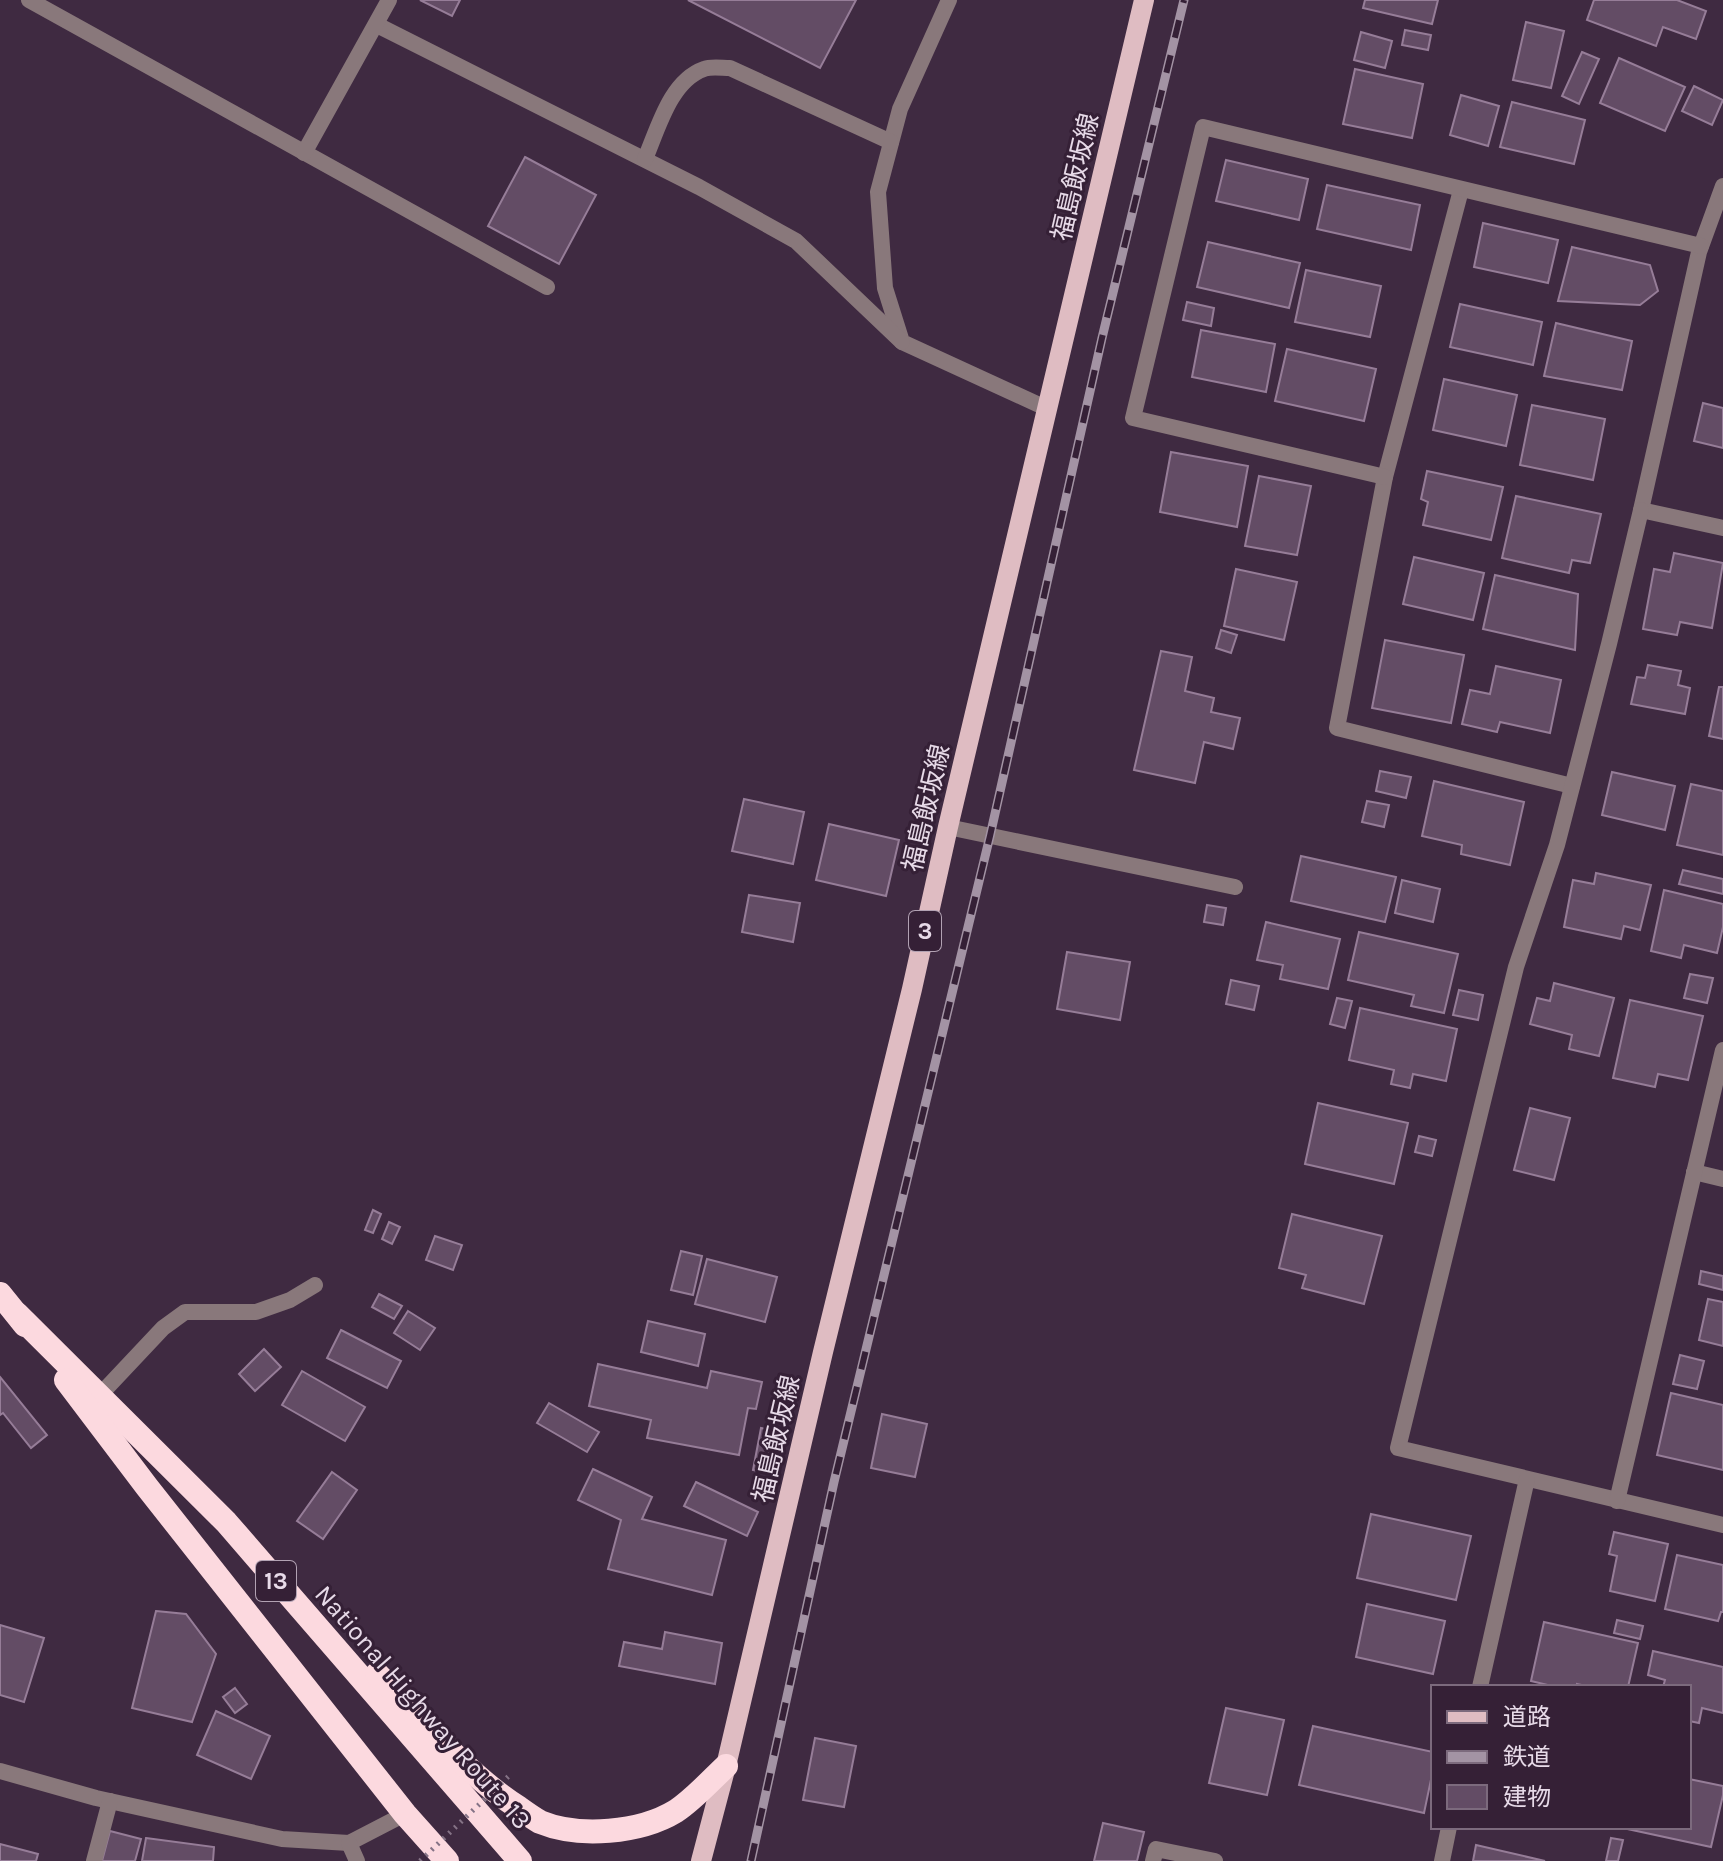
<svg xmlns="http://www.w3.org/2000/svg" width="1723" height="1861" font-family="Karla,'Noto Sans JP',sans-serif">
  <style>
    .building { fill: #634c65; stroke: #967d98; stroke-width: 2 }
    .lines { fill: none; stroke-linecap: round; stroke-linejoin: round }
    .lane { stroke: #89787b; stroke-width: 16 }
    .street { stroke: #89787b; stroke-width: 16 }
    .primary { stroke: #dfbcc2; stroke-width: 20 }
    .highway { stroke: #fcd9df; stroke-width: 24 }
    .rail-casing { stroke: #a393a4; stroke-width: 9 }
    .rail { stroke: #352036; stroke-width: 6; stroke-dasharray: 18; stroke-linecap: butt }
    .path-bridge { stroke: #857386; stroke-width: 5; stroke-dasharray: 2 6; stroke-linecap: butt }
    .labels { text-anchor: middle; stroke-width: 6; stroke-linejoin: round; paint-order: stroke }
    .shield { fill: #352036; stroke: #b2a2b3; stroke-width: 2 }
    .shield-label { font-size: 24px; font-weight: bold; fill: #e7dae8 }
    .street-label { font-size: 26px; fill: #e7dae8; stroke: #352036 }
  </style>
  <rect width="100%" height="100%" fill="#3f2a41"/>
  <!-- building -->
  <g class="building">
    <polygon points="420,0 460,0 452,16"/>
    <polygon points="688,0 856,0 820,68"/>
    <polygon points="1365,0 1438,0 1432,24 1363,8"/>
    <polygon points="1594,0 1677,0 1706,11 1696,39 1663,27 1656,46 1587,20"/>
    <polygon points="1526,22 1564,31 1551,88 1513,80"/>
    <polygon points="1405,30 1431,35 1428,50 1402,45"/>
    <polygon points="1361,32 1392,41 1385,68 1354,60"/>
    <polygon points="1582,52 1599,59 1579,104 1562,96"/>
    <polygon points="1619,58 1685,87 1665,131 1600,103"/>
    <polygon points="1355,69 1423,84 1412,138 1343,124"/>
    <polygon points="1694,86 1723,100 1712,125 1682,111"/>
    <polygon points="1461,95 1499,106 1488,146 1450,135"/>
    <polygon points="1512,102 1585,120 1574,164 1500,147"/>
    <polygon points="525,157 596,195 559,264 488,226"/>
    <polygon points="1226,160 1308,179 1299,220 1216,201"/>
    <polygon points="1327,185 1420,205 1411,250 1317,229"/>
    <polygon points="1483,223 1558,240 1548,283 1474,267"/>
    <polygon points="1208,242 1300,263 1289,308 1197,287"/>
    <polygon points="1572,247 1650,265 1658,291 1640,305 1558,301"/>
    <polygon points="1306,270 1381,286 1370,337 1295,322"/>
    <polygon points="1187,302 1214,308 1211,326 1183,320"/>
    <polygon points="1460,304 1542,322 1533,365 1450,347"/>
    <polygon points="1556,323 1632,341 1622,390 1544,376"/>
    <polygon points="1201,330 1275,344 1266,392 1192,377"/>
    <polygon points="1287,349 1376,369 1364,421 1275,401"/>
    <polygon points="1444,379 1517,395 1506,446 1433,430"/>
    <polygon points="1703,403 1723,408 1723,448 1694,441"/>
    <polygon points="1532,405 1605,419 1593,480 1520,465"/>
    <polygon points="1171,452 1248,466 1237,527 1160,512"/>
    <polygon points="1427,471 1503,487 1491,540 1423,525 1428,502 1421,499"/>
    <polygon points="1259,476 1311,486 1297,555 1245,546"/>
    <polygon points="1516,496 1601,514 1590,563 1572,560 1569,573 1502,558"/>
    <polygon points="1674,553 1723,563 1712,628 1680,622 1677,635 1643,629 1654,569 1670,572"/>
    <polygon points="1414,557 1484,573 1473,620 1403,604"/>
    <polygon points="1236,569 1297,582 1284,640 1224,626"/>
    <polygon points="1495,575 1578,594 1575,650 1483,629"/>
    <polygon points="1221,630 1237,635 1231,653 1216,648"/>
    <polygon points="1385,640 1464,655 1451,723 1372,708"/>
    <polygon points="1161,651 1192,657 1185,691 1214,698 1211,712 1240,718 1233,749 1204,742 1195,783 1134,770"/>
    <polygon points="1648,665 1681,671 1678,685 1690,688 1685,714 1631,704 1637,677 1645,678"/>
    <polygon points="1496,666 1561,680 1550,733 1500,722 1497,732 1462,724 1470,690 1490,694"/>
    <polygon points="1719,687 1723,687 1723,739 1709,736"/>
    <polygon points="1380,771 1411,777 1406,798 1376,791"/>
    <polygon points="1612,772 1675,786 1665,830 1602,815"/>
    <polygon points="1434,781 1524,802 1510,865 1461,854 1462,845 1422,836"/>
    <polygon points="1691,784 1723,791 1723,855 1677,845"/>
    <polygon points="744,799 804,812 793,864 732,851"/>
    <polygon points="1367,801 1389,805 1384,827 1362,822"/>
    <polygon points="829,824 899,840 886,896 816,880"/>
    <polygon points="1301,856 1396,877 1385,922 1291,901"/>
    <polygon points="1683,870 1723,879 1723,894 1679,884"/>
    <polygon points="1596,873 1651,885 1640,930 1624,926 1621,939 1564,927 1573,880 1594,884"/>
    <polygon points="1402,880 1440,889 1433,922 1395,913"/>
    <polygon points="1664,890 1723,904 1723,927 1717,953 1684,945 1681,958 1651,951"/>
    <polygon points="749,895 800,903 793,942 742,932"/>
    <polygon points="1207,905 1226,908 1223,925 1204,922"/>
    <polygon points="1266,922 1340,939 1328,989 1280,979 1283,965 1257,960"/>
    <polygon points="1359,932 1458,954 1444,1013 1411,1006 1414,995 1348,980"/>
    <polygon points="1067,952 1130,962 1120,1020 1057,1009"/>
    <polygon points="1690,974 1713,978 1707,1003 1684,998"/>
    <polygon points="1231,980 1259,986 1254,1010 1226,1004"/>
    <polygon points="1554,983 1614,998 1599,1056 1569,1049 1572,1035 1530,1024 1537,998 1550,1001"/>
    <polygon points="1459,990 1483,995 1478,1020 1453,1015"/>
    <polygon points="1337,998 1352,1001 1345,1028 1330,1024"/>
    <polygon points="1630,1000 1703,1016 1688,1080 1658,1074 1655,1087 1613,1078"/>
    <polygon points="1360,1008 1457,1029 1446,1081 1413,1074 1410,1088 1391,1084 1394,1070 1349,1060"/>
    <polygon points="1318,1103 1408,1123 1394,1184 1305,1164"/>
    <polygon points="1530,1108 1570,1118 1554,1180 1514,1170"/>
    <polygon points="1419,1136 1436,1140 1432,1156 1415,1152"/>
    <polygon points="373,1210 381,1214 373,1233 365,1230"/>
    <polygon points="1292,1214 1382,1236 1364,1304 1302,1288 1306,1275 1279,1268"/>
    <polygon points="389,1222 400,1227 392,1244 382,1239"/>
    <polygon points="435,1236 462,1245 453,1270 426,1260"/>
    <polygon points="681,1251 702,1256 693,1295 671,1290"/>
    <polygon points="707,1259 777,1277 765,1322 695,1304"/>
    <polygon points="1701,1271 1723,1276 1723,1290 1699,1284"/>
    <polygon points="379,1294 402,1306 394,1319 372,1307"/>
    <polygon points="1708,1299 1723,1302 1723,1346 1699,1340"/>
    <polygon points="408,1311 435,1328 420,1350 394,1333"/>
    <polygon points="648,1321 705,1334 698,1366 641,1352"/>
    <polygon points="341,1330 401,1361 387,1388 327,1358"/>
    <polygon points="264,1349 281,1367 255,1391 239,1374"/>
    <polygon points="1680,1355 1704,1361 1697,1389 1673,1384"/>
    <polygon points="598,1364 707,1388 711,1371 762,1382 756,1409 748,1408 739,1455 647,1438 651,1420 589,1406"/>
    <polygon points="302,1371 365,1407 345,1441 282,1405"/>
    <polygon points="0,1377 47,1435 31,1448 3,1413 0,1415"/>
    <polygon points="1671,1393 1723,1405 1723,1470 1657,1455"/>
    <polygon points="549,1403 599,1432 587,1452 537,1423"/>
    <polygon points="882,1414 927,1424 915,1477 871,1468"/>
    <polygon points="761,1428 775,1431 767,1473 753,1470"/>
    <polygon points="593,1469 652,1497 642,1519 726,1540 712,1595 608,1569 621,1520 578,1500"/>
    <polygon points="332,1472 357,1490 323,1539 297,1521"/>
    <polygon points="696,1482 758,1512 747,1536 684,1506"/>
    <polygon points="1371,1514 1471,1536 1456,1600 1357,1578"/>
    <polygon points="1614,1532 1668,1544 1655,1601 1610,1591 1617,1556 1609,1554"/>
    <polygon points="1677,1555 1723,1565 1723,1612 1721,1612 1718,1621 1665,1609"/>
    <polygon points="1367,1604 1445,1621 1433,1674 1356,1657"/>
    <polygon points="156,1611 186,1614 216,1654 192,1722 132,1708"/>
    <polygon points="1617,1620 1643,1626 1640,1639 1614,1633"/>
    <polygon points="1544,1622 1638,1643 1628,1687 1591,1687 1577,1684 1577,1687 1556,1687 1531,1681"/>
    <polygon points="0,1625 44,1638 24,1702 0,1695"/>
    <polygon points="665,1632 722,1643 715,1684 619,1666 624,1642 662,1649"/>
    <polygon points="1653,1651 1723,1667 1723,1713 1702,1708 1699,1723 1689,1721 1689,1687 1663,1687 1665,1680 1648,1675"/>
    <polygon points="235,1688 247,1704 235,1713 223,1697"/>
    <polygon points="1226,1708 1284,1720 1267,1795 1209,1783"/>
    <polygon points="216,1711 270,1736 251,1779 197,1755"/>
    <polygon points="1313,1726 1433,1752 1433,1770 1424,1813 1299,1785"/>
    <polygon points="815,1738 856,1746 844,1807 803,1800"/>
    <polygon points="1689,1779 1723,1786 1723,1795 1711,1847 1618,1827 1689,1827"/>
    <polygon points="1103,1823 1144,1832 1137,1861 1094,1861"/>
    <polygon points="110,1831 141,1839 135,1861 102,1861"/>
    <polygon points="146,1838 214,1847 213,1861 142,1861"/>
    <polygon points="1611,1838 1623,1840 1618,1861 1606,1861"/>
    <polygon points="0,1844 38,1854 36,1861 0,1861"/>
    <polygon points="1476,1845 1545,1861 1473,1861"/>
  </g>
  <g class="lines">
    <!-- lane -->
    <g class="lane">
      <polyline points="29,0 547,287"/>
      <polyline points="949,0 900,109 878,192 885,288 902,342 1048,409"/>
      <polyline points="377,25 699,187 796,241 902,342"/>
      <polyline points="304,153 389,0"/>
      <path d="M645,159C658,129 670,81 704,69C711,66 722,68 730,68L891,142"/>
      <polyline points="99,1396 163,1328 185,1312 256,1312 290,1300 315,1285"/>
    </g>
    <!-- street -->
    <g class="street">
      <polyline points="1723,186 1699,252 1641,510 1723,528"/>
      <polyline points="1461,190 1385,477 1337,728 1572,786"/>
      <polyline points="1385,477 1133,418 1203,127 1701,246"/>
      <polyline points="1641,510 1609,644 1557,845 1516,967 1398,1448 1723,1525"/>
      <polyline points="948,827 1235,887"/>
      <polyline points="1694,1172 1723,1179"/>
      <polyline points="1617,1501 1723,1050"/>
      <polyline points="1480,1687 1527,1479"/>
      <polyline points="0,1771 96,1798 282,1839 349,1843 405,1814"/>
      <polyline points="349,1843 357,1861"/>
      <polyline points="94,1861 110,1801"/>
      <polyline points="1153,1861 1156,1849 1215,1861"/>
      <polyline points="1442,1861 1449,1827"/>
    </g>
    <!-- primary -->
    <polyline class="primary" points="701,1861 726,1766 823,1352 912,989 948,827 1144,0"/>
    <!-- highway -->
    <g class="highway">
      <polyline points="0,1294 25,1325"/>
      <polyline points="17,1314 226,1522 520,1861"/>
      <polyline points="66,1380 147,1487 405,1814 447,1861"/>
      <path d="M377,1674C421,1719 467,1775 519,1808C526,1813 533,1818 540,1822C579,1838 640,1833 676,1811C693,1800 711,1780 726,1766"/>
    </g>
    <!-- rail casing -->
    <g class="rail-casing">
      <polyline id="rail" points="751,1861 834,1482 990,836 1102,338 1184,0"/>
    </g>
    <!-- rail -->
    <use href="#rail" class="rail"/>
    <!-- path-bridge -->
    <polyline class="path-bridge" points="420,1861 512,1773"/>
  </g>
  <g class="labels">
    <!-- shield labels -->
    <g class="shield">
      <rect x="909" y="911" width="32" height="40" rx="6"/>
      <rect x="256" y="1561" width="40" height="40" rx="6"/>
    </g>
    <g class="shield-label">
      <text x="925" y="939">3</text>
      <text x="276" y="1589">13</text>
    </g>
    <!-- street labels -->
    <g class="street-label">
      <text transform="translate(1075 177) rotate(-77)" y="9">福島飯坂線</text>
      <text transform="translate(926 808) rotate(-77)" y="9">福島飯坂線</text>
      <text transform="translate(776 1439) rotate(-77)" y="9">福島飯坂線</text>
      <text transform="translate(423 1707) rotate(49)" y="9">National Highway Route 13</text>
    </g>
  </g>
  <!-- legend -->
  <rect x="1431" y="1685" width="260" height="144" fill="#352036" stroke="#7c6a7d" stroke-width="2"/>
  <rect x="1447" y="1711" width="40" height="12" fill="#dfbcc2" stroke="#7c6a7d" stroke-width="2"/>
  <text x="1503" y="1725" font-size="24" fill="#e7dae8">道路</text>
  <rect x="1447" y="1751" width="40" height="12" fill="#a393a4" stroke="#7c6a7d" stroke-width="2"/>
  <text x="1503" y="1765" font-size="24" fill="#e7dae8">鉄道</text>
  <rect x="1447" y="1785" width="40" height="24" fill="#634c65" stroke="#7c6a7d" stroke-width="2"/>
  <text x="1503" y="1805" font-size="24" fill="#e7dae8">建物</text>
</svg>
